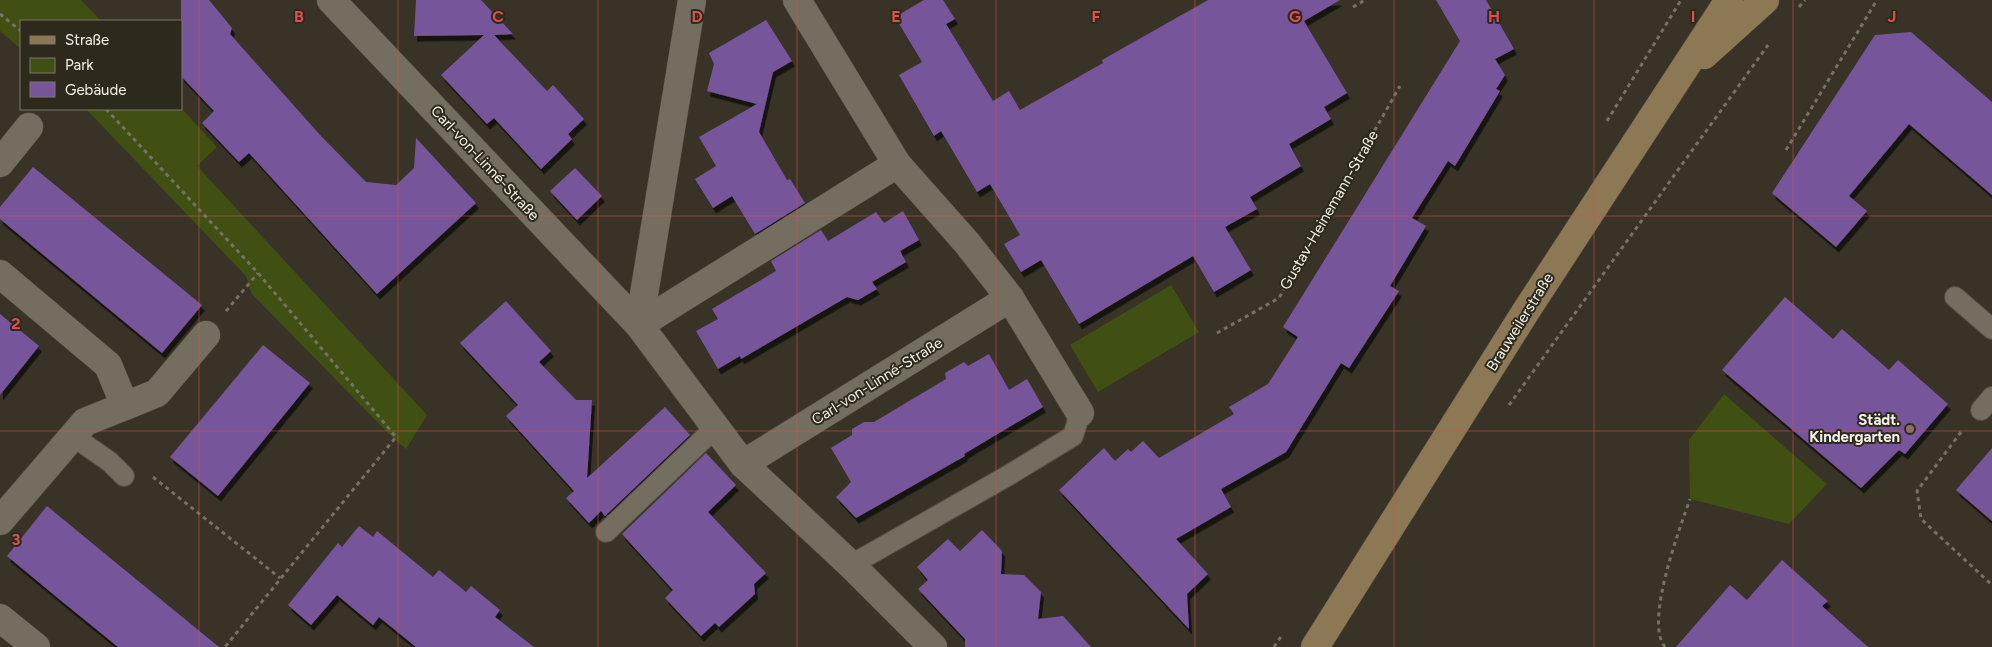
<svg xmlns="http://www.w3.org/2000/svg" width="1992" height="647" font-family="Figtree,sans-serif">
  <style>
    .green { fill: #405013 }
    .building { fill: #77559b; filter: url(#shadow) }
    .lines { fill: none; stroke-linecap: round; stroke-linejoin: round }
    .service-casing { stroke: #524e43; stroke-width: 22 }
    .minor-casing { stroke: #524e43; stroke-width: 29 }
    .secondary-casing { stroke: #524e43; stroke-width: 29 }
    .path { stroke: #767166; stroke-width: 3; stroke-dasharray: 4 4; stroke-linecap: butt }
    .service { stroke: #746e61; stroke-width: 20 }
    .minor { stroke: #746e61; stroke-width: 28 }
    .secondary { stroke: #8c7854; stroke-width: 28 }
    .grid { fill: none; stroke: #dc504f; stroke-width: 1; stroke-opacity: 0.55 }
    .education-dot { fill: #8d6e63; stroke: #2e291d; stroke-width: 2 }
    .labels { text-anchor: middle; stroke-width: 4; stroke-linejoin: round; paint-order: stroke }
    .street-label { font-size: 15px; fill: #f4f1e9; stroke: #2e291d }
    .poi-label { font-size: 15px; font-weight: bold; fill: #f4f1e9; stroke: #2e291d; text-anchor: end }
    .grid-label { font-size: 16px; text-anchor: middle; font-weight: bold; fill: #dc504f; stroke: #2e291d; stroke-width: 4; stroke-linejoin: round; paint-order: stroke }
  </style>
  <defs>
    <filter id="shadow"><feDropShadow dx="3" dy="5.5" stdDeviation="0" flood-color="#0009"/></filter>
  </defs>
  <rect width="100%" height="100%" fill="#383326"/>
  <!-- green -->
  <g class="green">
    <polygon points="0,0 81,0 101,21 21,21 21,49 0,31"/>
    <polygon points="181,108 217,147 197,166 427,415 406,449 390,435 251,293 246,276 86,109"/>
    <polygon points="1171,285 1199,332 1098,392 1070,345"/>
    <polygon points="1724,394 1827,484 1789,524 1690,499 1689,440"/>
  </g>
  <!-- building -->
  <g class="building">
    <polygon points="181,0 209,0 232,28 230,34 321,136 366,182 396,185 414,168 416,138 476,203 377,294 249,153 239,162 202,123 214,111 181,76"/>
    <polygon points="416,0 481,0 513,34 494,35 547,91 553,85 584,119 568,134 572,139 541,169 494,118 487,124 441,75 484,35 414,36"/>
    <polygon points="924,0 943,0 955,19 946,24 993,101 1009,91 1020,110 1103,63 1102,60 1208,0 1340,0 1304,21 1347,93 1324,107 1331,119 1289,144 1301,166 1250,197 1257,209 1225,227 1251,270 1214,292 1193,256 1079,324 1041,260 1021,272 1004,244 1020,235 990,184 977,192 941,131 934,136 899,75 922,62 895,17"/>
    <polygon points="1436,0 1486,0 1514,49 1495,59 1505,75 1496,89 1500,91 1455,166 1448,161 1412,218 1426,226 1390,286 1399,291 1349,368 1341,363 1286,452 1221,489 1231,507 1176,539 1208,574 1187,594 1189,629 1059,490 1104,448 1115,461 1128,449 1131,452 1143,441 1159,458 1234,414 1229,407 1268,384 1298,337 1283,327 1460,41"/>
    <polygon points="766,20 792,61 773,72 759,132 787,180 790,179 805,203 755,234 732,196 713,208 695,179 716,166 699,137 757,104 707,91 714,64 709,53"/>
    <polygon points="1911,32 1992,102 1992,195 1909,124 1849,196 1867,211 1836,247 1772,193 1875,35"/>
    <polygon points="33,167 202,305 162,353 0,219 0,207"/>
    <polygon points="575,168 602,196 577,220 550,191"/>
    <polygon points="903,211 919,240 900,251 906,262 872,282 877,289 858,300 847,297 741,359 740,356 718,369 696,331 718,319 712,309 776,271 771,261 821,230 828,241 876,212 884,223"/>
    <polygon points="1785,297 1833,339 1842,329 1889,370 1898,360 1948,404 1905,454 1899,450 1861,488 1722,370"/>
    <polygon points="506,301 551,351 539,362 576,400 592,400 587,478 665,407 690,435 605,516 601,511 589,523 566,498 574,491 506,416 518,405 460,343"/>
    <polygon points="0,314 39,346 0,395"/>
    <polygon points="263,345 310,383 218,496 170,457"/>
    <polygon points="989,354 1009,390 1027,379 1043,407 964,454 965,456 856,518 836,497 851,482 831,448 852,435 852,429 864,422 874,422 946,379 945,373 964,362 968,366"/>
    <polygon points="1992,448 1992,521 1956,490"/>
    <polygon points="706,453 736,485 708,512 766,573 754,584 755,594 719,627 715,623 701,636 665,598 673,590 622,534"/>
    <polygon points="47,506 126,571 219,647 118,647 59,599 7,556"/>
    <polygon points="359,526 373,537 377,531 433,577 439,570 466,592 471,586 500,610 495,617 534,647 416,647 379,617 373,625 337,595 311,625 288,605 338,543 342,547"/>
    <polygon points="982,530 1002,551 1001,574 1024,575 1041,592 1038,619 1063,616 1091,647 965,647 965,639 918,589 928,580 917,567 948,539 960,551"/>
    <polygon points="1782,560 1828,601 1822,606 1868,647 1676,647 1730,585 1747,600"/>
  </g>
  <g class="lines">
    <!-- service casing -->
    <g class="service-casing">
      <g id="service">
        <polyline points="1955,297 1992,329"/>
        <polyline points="1981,410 1992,397"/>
        <polyline points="73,436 110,462 124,476"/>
        <polyline points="606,532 716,427"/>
        <polyline points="851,565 1009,475 1073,436 1080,413"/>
      </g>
    </g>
    <!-- minor casing -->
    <g class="minor-casing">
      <g id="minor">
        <polyline points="331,0 639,325 743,464 851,565 933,647"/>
        <polyline points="797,0 897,164 967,243 1010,298 1080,413"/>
        <polyline points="0,163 29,127"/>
        <polyline points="0,274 108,365 125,406 85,422 0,521"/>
        <polyline points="639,325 692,0"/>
        <polyline points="639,325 897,164"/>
        <polyline points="125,406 157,393 206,335"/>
        <polyline points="743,464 1010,298"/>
        <polyline points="0,618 36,647"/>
      </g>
    </g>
    <!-- secondary casing -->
    <g class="secondary-casing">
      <g id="secondary">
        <polyline points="1704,55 1765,0"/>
        <polyline points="1315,647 1526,311 1729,0"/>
      </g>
    </g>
    <!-- path -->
    <g class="path">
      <polyline points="1353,7 1365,0"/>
      <polyline points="1799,7 1805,0"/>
      <polyline points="0,14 21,31"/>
      <polyline points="106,109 258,273 396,437 225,647"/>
      <polyline points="1607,121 1681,0"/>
      <polyline points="1786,150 1877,0"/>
      <polyline points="226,311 258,273"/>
      <polyline points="1217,333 1279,298 1400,86"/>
      <polyline points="1509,405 1768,45"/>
      <polyline points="1961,432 1917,491 1921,519 1992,585"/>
      <polyline points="153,477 280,578"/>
      <polyline points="1274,647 1282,635"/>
      <path d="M1665,647C1644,622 1680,528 1690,499"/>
    </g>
    <!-- service -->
    <use href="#service" class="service"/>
    <!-- minor -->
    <use href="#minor" class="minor"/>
    <!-- secondary -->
    <use href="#secondary" class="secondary"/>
  </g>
  <!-- grid -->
  <path class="grid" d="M199,0V647M398,0V647M598,0V647M797,0V647M996,0V647M1195,0V647M1394,0V647M1594,0V647M1793,0V647M0,216H1992M0,431H1992"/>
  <!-- markers -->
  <circle class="education-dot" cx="1910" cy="429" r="5"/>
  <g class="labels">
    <!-- street labels -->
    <g class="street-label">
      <text transform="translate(485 163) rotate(47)" y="5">Carl-von-Linné-Straße</text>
      <text transform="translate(1329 210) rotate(-60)" y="5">Gustav-Heinemann-Straße</text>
      <text transform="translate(1520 322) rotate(-58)" y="5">Brauweilerstraße</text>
      <text transform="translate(877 381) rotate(-32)" y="5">Carl-von-Linné-Straße</text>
    </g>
    <!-- poi labels -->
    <g class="poi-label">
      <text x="1900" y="425">Städt.<tspan x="1900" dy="17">Kindergarten</tspan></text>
    </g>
  </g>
  <g class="grid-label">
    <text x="299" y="22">B</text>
    <text x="498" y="22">C</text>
    <text x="697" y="22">D</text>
    <text x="896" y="22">E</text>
    <text x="1096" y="22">F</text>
    <text x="1295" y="22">G</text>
    <text x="1494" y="22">H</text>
    <text x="1693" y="22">I</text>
    <text x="1892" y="22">J</text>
    <text x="16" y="329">2</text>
    <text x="16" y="545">3</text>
  </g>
  <!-- legend -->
  <rect x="20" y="20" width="162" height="90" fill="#2e291d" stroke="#7d796f"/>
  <rect x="30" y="36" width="25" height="8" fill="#8c7854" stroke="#7d796f"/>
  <text x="65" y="45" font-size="15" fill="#f4f1e9">Straße</text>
  <rect x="30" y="58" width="25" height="15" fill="#405013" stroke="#7d796f"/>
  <text x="65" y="70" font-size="15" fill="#f4f1e9">Park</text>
  <rect x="30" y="82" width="25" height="15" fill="#77559b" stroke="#7d796f"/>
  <text x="65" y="95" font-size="15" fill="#f4f1e9">Gebäude</text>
</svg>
